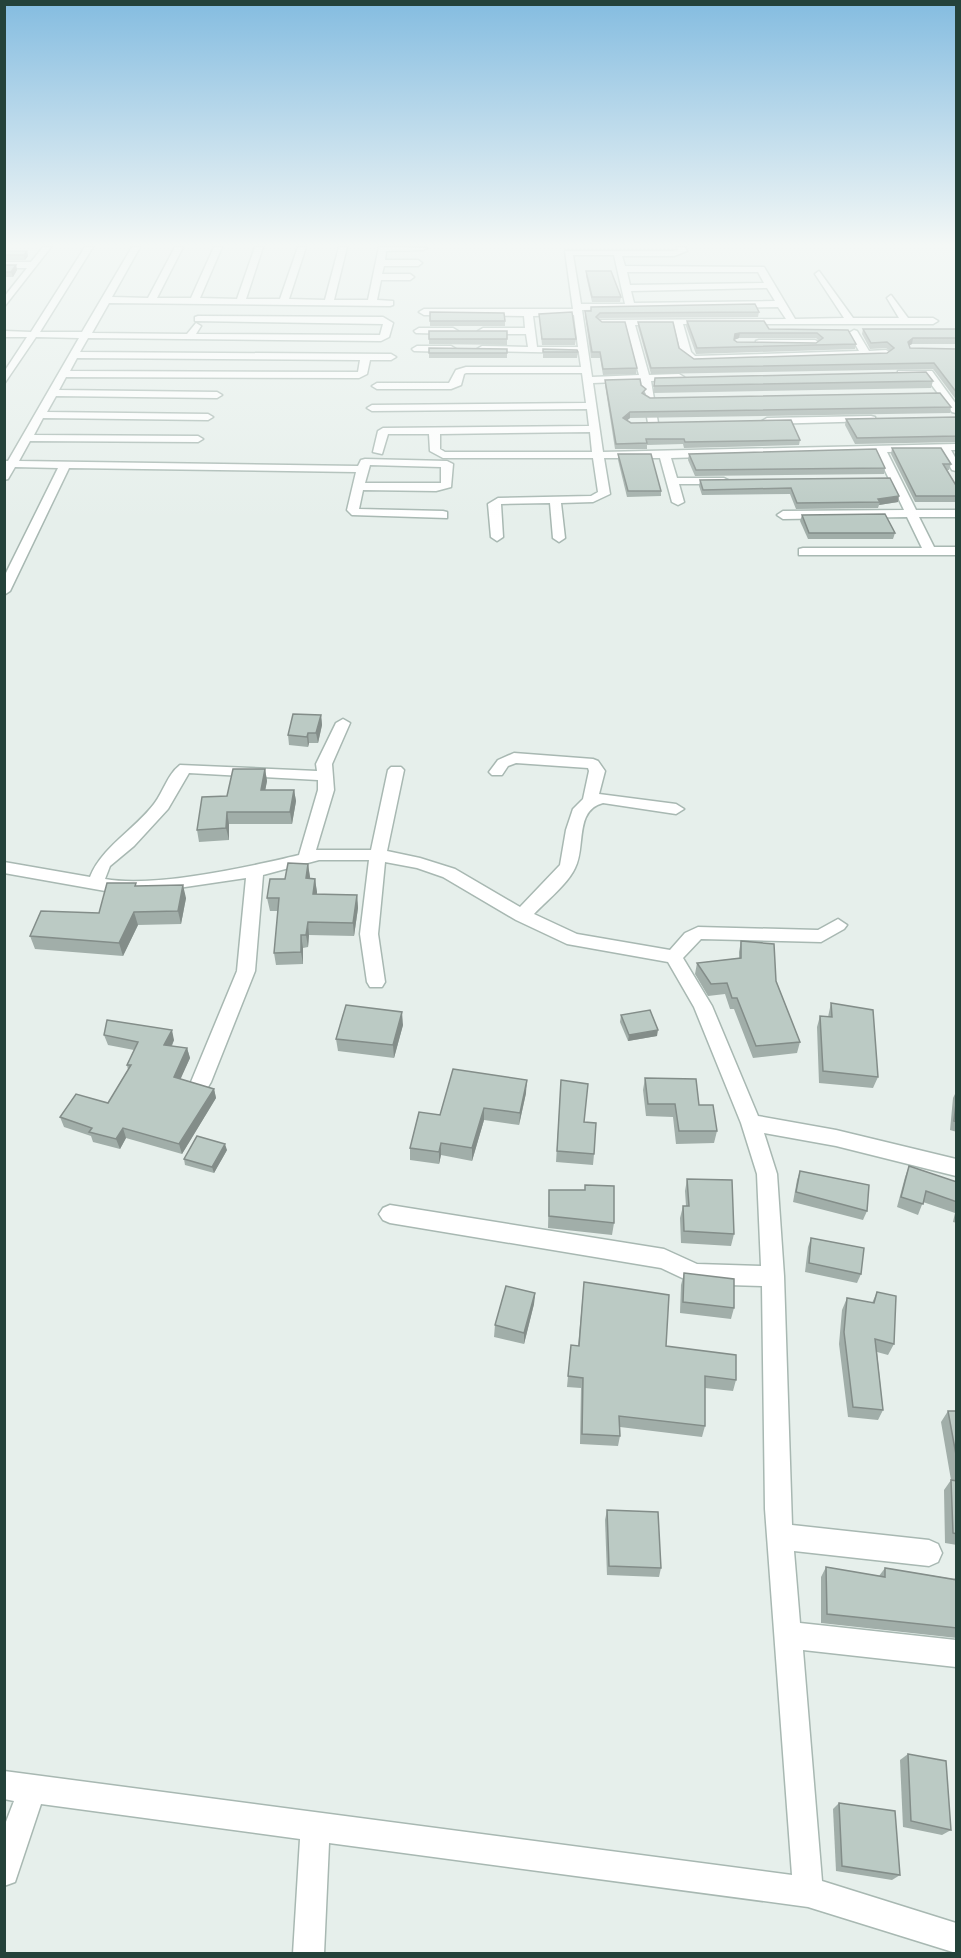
<svg xmlns="http://www.w3.org/2000/svg" width="961" height="1958" font-family="Montserrat,sans-serif">
  <style>
    .lines { fill: none; stroke-linecap: round; stroke-linejoin: round }
    .minor-casing { stroke: #a8b8b2; stroke-width: 3 }
    .minor { fill: #fff; fill-rule: evenodd }
    .wall { fill: #a1aea9; fill-rule: evenodd }
    .shaded-wall { fill: #838d89 }
    .building { fill: #bbcac4; stroke: #838d89; stroke-width: 1.5; fill-rule: evenodd }
  </style>
  <rect width="100%" height="100%" fill="#e6efeb"/>
  <g class="lines">
    <!-- minor casing -->
    <g class="minor-casing">
      <g id="minor">
        <polygon points="43,247 51,247 4,307 4,297 27,268 4,268 4,262 31,262"/>
        <path d="M85,247H93L40,332H82L132,247H140L112,297L148,298L175,247H183L157,298H191L214,247H222L200,298L237,299L255,247H263L246,299H280L298,247H306L289,299L325,300L339,247H347L334,300H368L379,247L427,248L423,250L386,251L385,260H418L422,263L418,266H384L382,274H410L414,277L410,280H381L377,300L393,301V305L390,306L109,303L92,333L187,334L196,323L201,326L196,334L380,335L383,324L195,321V317L198,316L383,317L393,323L389,337L381,341L88,338L80,352L391,354L396,357L391,360H370L367,374L359,378L66,377L59,390L217,392L222,395L217,398L56,396L47,412L208,414L213,417L208,420L43,418L34,435L198,436L203,439L198,442L30,441L19,461L358,466L361,460L365,459L447,461L453,464L451,487L436,491L363,490L359,509L443,511L447,512V518L352,515L347,510L356,472L69,468L10,591L4,595V577L58,468L15,467L8,479L4,480V461H8L79,338L36,337L4,384V372L27,337H4V331L31,332ZM77,358L360,360L358,372L70,371ZM370,465L441,467V483H365Z"/>
        <path d="M677,247H685L687,251L674,256H622L625,266L764,267L795,319L844,318L815,274L819,271L853,318H899L887,298L891,295L908,318H933L938,321L933,324H683L691,352L695,356L859,351L849,333L854,330L857,331L869,351L886,350L891,353L886,356L693,362L681,353L674,325H635L649,375L679,374L684,377L679,380L651,381L658,423L653,426L648,423L641,381L593,383L603,452L956,444V450H951L956,459V471L952,470L941,451L887,452L916,510H956V517H919L934,547H956V555H799V549L803,548H922L907,517L783,519L777,515L783,511L904,510L876,452L671,458L677,478H724L730,481L724,484H679L684,502L678,505L672,502L660,458H604L610,494L593,502L561,503L565,538L559,542L553,538L550,503L501,504L503,537L497,541L491,537L488,504L498,498L591,496L598,492L593,458H443L430,451L429,434H388L382,454L373,452L378,431L383,428L589,426L587,409L372,411L367,408L372,405L586,403L582,373H466L464,374L461,385L451,389H377L372,386L377,383H449L456,370L466,367H581L579,353L479,351L477,349L482,346L528,347L526,334H483L478,331L483,328H525L524,316L424,315L419,312L424,309H573L565,251H673L678,250ZM573,255H614L625,304H581ZM627,272H758L764,283L630,285ZM767,288L775,301L634,303L631,291ZM778,307L786,319L600,320L598,322L603,325H626L639,375L592,377L582,310ZM574,315L578,347H537L533,316ZM590,432L592,452H445L440,449V434Z"/>
        <polygon points="419,328 453,328 458,331 453,334 416,333 414,331"/>
        <polygon points="759,340 815,340 820,343 815,346 756,345 756,341"/>
        <polygon points="417,346 451,346 456,349 451,352 414,351 412,349"/>
        <polygon points="898,371 932,371 956,404 956,413 952,412 925,376 902,376 898,375"/>
        <polygon points="871,416 875,417 875,421 767,424 762,421 767,418"/>
        <path d="M343,719L350,723L332,764L334,790L316,850H371L388,770L391,767H401L404,770L387,851L420,858L455,869L520,907L560,865L566,830L573,809L583,799L589,771L588,768L516,763L508,766L502,775H492L489,772L498,760L514,753L593,759L598,761L605,771L599,794L676,804L684,809L676,814L603,803C574,810 586,848 575,868C567,885 546,901 534,914L577,934L670,950L685,933L698,927L818,930L838,919L847,925L844,929L821,942L701,939L683,958L712,1006L758,1116L836,1130L956,1159V1176L836,1146L764,1133L777,1174L784,1276L792,1525L929,1540L938,1544L942,1553L938,1562L929,1566L794,1551L800,1623L956,1640V1667L803,1650L822,1881L956,1923V1953L808,1907L329,1843L324,1954H293L300,1839L41,1804L15,1882L4,1886V1827L14,1801L4,1799V1771L792,1875L765,1509L762,1286L695,1284L661,1268L390,1223L383,1220L379,1214L383,1208L390,1205L664,1249L697,1264L761,1266L757,1174L741,1123L694,1007L668,962L567,944L516,920L443,877L417,868L385,862L378,934L385,982L382,987H370L367,982L360,934L369,860H319L263,875L255,971L211,1082L208,1087L201,1090L194,1087L191,1082L237,971L246,878L158,891L111,892L4,873V862L90,877C101,848 135,829 154,804C164,791 167,775 180,765L317,771L316,764L336,723ZM189,773L318,780V790L299,855C249,867 155,888 105,879L110,866L134,846L168,809Z"/>
      </g>
    </g>
    <!-- minor -->
    <use href="#minor" class="minor"/>
  </g>
  <!-- wall -->
  <g class="wall">
    <polygon points="4,251 27,251 28,256 25,260 4,260"/>
    <polygon points="4,265 16,265 17,270 13,277 4,277"/>
    <polygon points="586,271 621,297 620,302 592,302 586,276"/>
    <polygon points="591,307 759,312 758,317 600,318 599,319 637,368 636,374 603,375 600,358 591,358 585,316 585,311 591,311"/>
    <polygon points="430,312 505,321 505,326 430,326"/>
    <polygon points="539,314 576,339 575,345 542,345"/>
    <path d="M687,321L769,329L848,330L856,344L855,349L696,354L686,326ZM739,338H816L819,341L816,343L737,342L734,340Z"/>
    <polygon points="638,322 679,348 694,359 887,353 890,351 886,348 870,349 862,334 863,329 957,329 957,346 956,344 912,344 909,345 910,348 957,349 957,401 933,369 651,374 638,327"/>
    <polygon points="429,331 507,331 507,345 429,344"/>
    <polygon points="429,348 507,349 507,358 429,358"/>
    <polygon points="543,349 578,352 577,358 543,358"/>
    <polygon points="655,378 933,381 931,388 653,393"/>
    <polygon points="605,380 641,385 646,394 645,395 650,398 951,407 950,413 630,418 627,420 631,423 800,440 799,445 684,448 683,444 647,445 647,449 615,449 605,385"/>
    <polygon points="957,417 957,442 855,444 845,425 846,419"/>
    <polygon points="957,446 957,461 955,452"/>
    <polygon points="892,448 951,464 949,470 947,470 957,487 957,502 915,502 891,454"/>
    <polygon points="618,454 661,491 661,496 627,497 618,460"/>
    <polygon points="689,454 885,468 884,474 695,476 688,460"/>
    <polygon points="890,478 898,502 879,505 878,508 796,509 790,494 702,495 699,486 700,480"/>
    <polygon points="802,515 895,533 893,539 808,539 800,521"/>
    <polygon points="321,715 322,725 318,743 309,743 308,747 289,745 288,735"/>
    <polygon points="265,769 267,781 265,790 294,790 296,801 292,824 229,824 229,840 199,842 197,830 227,796"/>
    <polygon points="308,864 310,879 315,879 317,894 357,895 358,908 354,936 309,935 308,947 303,948 303,964 276,965 274,953 278,911 270,911 267,898 285,879"/>
    <polygon points="137,886 186,898 181,924 138,925 123,956 35,949 30,936 99,913"/>
    <polygon points="741,941 776,981 800,1042 797,1053 753,1058 734,1009 730,1009 725,994 708,996 695,974 697,963 739,958 739,952"/>
    <polygon points="831,1003 878,1077 873,1088 819,1083 817,1027 820,1016 828,1017"/>
    <polygon points="621,1015 657,1036 628,1041 620,1022"/>
    <polygon points="403,1025 394,1058 338,1051 336,1039"/>
    <polygon points="104,1035 174,1040 172,1046 187,1048 190,1058 180,1079 214,1089 216,1098 182,1154 126,1138 120,1149 93,1142 91,1136 64,1127 60,1117 108,1103 128,1070 127,1065 134,1050 108,1045"/>
    <polygon points="645,1078 699,1105 717,1131 714,1143 676,1144 673,1117 646,1116 643,1090"/>
    <polygon points="561,1080 584,1122 594,1154 593,1165 556,1162"/>
    <polygon points="957,1090 957,1132 950,1130 953,1098"/>
    <polygon points="526,1093 519,1125 484,1120 472,1161 441,1155 439,1164 410,1160 410,1148 440,1115"/>
    <polygon points="227,1150 214,1173 185,1165 184,1159"/>
    <polygon points="909,1166 957,1182 957,1223 953,1222 955,1213 923,1202 918,1215 897,1207 905,1177"/>
    <polygon points="800,1171 867,1211 863,1220 793,1202 797,1180"/>
    <polygon points="687,1179 734,1234 731,1246 681,1243 680,1218 683,1206 686,1206 685,1191"/>
    <polygon points="585,1185 614,1223 612,1235 548,1228 549,1190 585,1190"/>
    <polygon points="811,1238 861,1274 857,1283 805,1272 808,1247"/>
    <polygon points="684,1273 734,1308 731,1319 680,1313 681,1285"/>
    <polygon points="584,1282 666,1346 736,1380 733,1391 705,1388 705,1426 702,1437 620,1427 620,1436 618,1446 580,1444 581,1388 567,1387 571,1345 578,1346"/>
    <polygon points="877,1292 894,1344 888,1355 877,1352 883,1410 878,1420 848,1417 839,1344 842,1310 847,1298 872,1303"/>
    <polygon points="535,1293 534,1304 524,1344 494,1337 495,1325"/>
    <polygon points="948,1411 957,1411 957,1545 945,1543 944,1490 951,1480 941,1422"/>
    <polygon points="607,1510 661,1568 659,1577 607,1575 605,1520"/>
    <polygon points="826,1567 879,1576 885,1568 954,1579 957,1577 957,1638 821,1623 821,1577"/>
    <polygon points="908,1754 951,1830 942,1835 903,1827 900,1760"/>
    <polygon points="839,1803 900,1875 892,1880 836,1871 833,1809"/>
  </g>
  <!-- shaded-wall -->
  <g class="shaded-wall">
    <polygon points="27,251 28,256 25,260 24,255"/>
    <polygon points="16,265 17,270 13,277 11,272"/>
    <polygon points="740,333 739,338 734,340 735,334"/>
    <polygon points="913,338 912,344 907,347 908,342"/>
    <polygon points="630,412 630,418 623,424 623,418"/>
    <polygon points="899,496 898,502 879,505 880,502 878,499"/>
    <polygon points="321,715 322,725 318,743 316,733"/>
    <polygon points="308,733 309,743 308,747 307,737"/>
    <polygon points="265,769 267,781 263,802 261,790"/>
    <polygon points="294,790 296,801 292,824 290,812"/>
    <polygon points="227,812 229,824 229,840 226,828"/>
    <polygon points="308,864 310,877 307,891 306,878"/>
    <polygon points="315,879 317,892 315,907 313,894"/>
    <polygon points="183,885 186,898 181,924 178,911"/>
    <polygon points="357,895 358,908 354,936 353,923"/>
    <polygon points="134,912 138,925 123,956 119,943"/>
    <polygon points="308,922 309,935 308,947 306,935"/>
    <polygon points="301,935 303,948 303,964 301,952"/>
    <polygon points="402,1012 403,1025 394,1058 393,1045"/>
    <polygon points="172,1030 174,1040 167,1055 164,1045"/>
    <polygon points="658,1030 657,1036 628,1041 629,1035"/>
    <polygon points="187,1048 190,1058 177,1087 174,1077"/>
    <polygon points="527,1080 526,1093 519,1125 520,1113"/>
    <polygon points="214,1089 216,1098 182,1154 179,1144"/>
    <polygon points="484,1108 484,1120 472,1161 472,1148"/>
    <polygon points="123,1128 126,1138 120,1149 116,1139"/>
    <polygon points="441,1143 441,1155 439,1164 439,1152"/>
    <polygon points="225,1144 227,1150 214,1173 212,1167"/>
    <polygon points="535,1293 534,1304 524,1344 524,1333"/>
  </g>
  <!-- building -->
  <g class="building">
    <polygon points="4,251 27,251 24,255 4,255"/>
    <polygon points="4,265 16,265 11,272 4,272"/>
    <polygon points="586,271 611,271 621,297 592,297"/>
    <polygon points="755,304 759,312 600,313 596,317 602,322 625,322 637,368 603,369 600,352 592,352 585,311 591,311 591,307"/>
    <polygon points="430,312 504,313 505,321 430,321"/>
    <polygon points="572,312 576,339 542,339 539,314"/>
    <path d="M687,321H764L769,329L848,330L856,344L697,348ZM740,333H817L823,338L816,343L737,342L734,340L735,334Z"/>
    <polygon points="638,322 673,322 679,348 694,359 887,353 894,348 887,342 871,343 863,329 957,329 957,338 913,338 908,342 910,348 957,349 957,393 934,363 651,368"/>
    <rect x="429" y="331" width="78" height="8"/>
    <polygon points="429,348 507,349 507,353 429,353"/>
    <polygon points="543,349 577,350 578,352 543,352"/>
    <polygon points="926,372 933,381 654,386 655,378"/>
    <polygon points="640,379 641,385 646,389 642,393 650,398 940,393 951,407 630,412 623,418 631,423 791,420 800,440 685,442 684,439 646,439 647,443 616,444 605,380"/>
    <polygon points="957,417 957,436 857,438 846,419"/>
    <polygon points="892,448 941,448 951,464 943,464 957,487 957,496 916,496"/>
    <polygon points="876,449 885,468 696,470 689,454"/>
    <polygon points="618,454 651,454 661,491 628,491"/>
    <polygon points="890,478 899,496 878,499 880,502 797,503 791,488 703,490 700,480"/>
    <polygon points="885,514 895,533 809,533 802,515"/>
    <polygon points="293,714 321,715 316,733 308,733 307,737 288,735"/>
    <polygon points="233,769 265,769 261,790 294,790 290,812 227,812 226,828 197,830 202,797 227,796"/>
    <polygon points="288,863 308,864 306,878 315,879 313,894 357,895 353,923 308,922 306,935 301,935 301,952 274,953 279,898 267,898 270,879 285,879"/>
    <polygon points="107,883 136,883 135,886 183,885 178,911 134,912 119,943 30,936 41,911 99,913"/>
    <polygon points="741,941 774,944 776,981 800,1042 756,1046 737,998 732,998 727,983 711,984 697,963 741,958"/>
    <polygon points="831,1003 873,1010 878,1077 823,1071 820,1016 832,1017"/>
    <polygon points="346,1005 402,1012 393,1045 336,1039"/>
    <polygon points="650,1010 658,1030 629,1035 621,1015"/>
    <polygon points="107,1020 172,1030 164,1045 187,1048 174,1077 214,1089 179,1144 123,1128 116,1139 89,1132 92,1128 60,1117 76,1094 108,1103 131,1065 127,1065 138,1042 104,1035"/>
    <polygon points="453,1069 527,1080 520,1113 484,1108 472,1148 441,1143 439,1152 410,1148 419,1112 440,1115"/>
    <polygon points="645,1078 696,1079 699,1105 713,1105 717,1131 679,1131 675,1104 648,1104"/>
    <polygon points="561,1080 588,1084 584,1122 596,1123 594,1154 557,1151"/>
    <polygon points="957,1095 957,1122 954,1121"/>
    <polygon points="197,1136 225,1144 212,1167 184,1159"/>
    <polygon points="909,1166 957,1182 957,1202 926,1191 923,1204 901,1197"/>
    <polygon points="800,1171 869,1185 867,1211 796,1192"/>
    <polygon points="687,1179 732,1180 734,1234 684,1231 683,1206 689,1206"/>
    <polygon points="585,1185 614,1186 614,1223 549,1216 549,1190 585,1190"/>
    <polygon points="811,1238 864,1248 861,1274 809,1263"/>
    <polygon points="684,1273 734,1279 734,1308 683,1302"/>
    <polygon points="584,1282 669,1295 666,1346 736,1355 736,1380 705,1376 705,1426 619,1416 620,1436 582,1434 583,1378 568,1376 571,1345 579,1346"/>
    <polygon points="506,1286 535,1293 524,1333 495,1325"/>
    <polygon points="877,1292 896,1296 894,1344 875,1339 883,1410 853,1407 844,1332 847,1298 874,1303"/>
    <polygon points="948,1411 957,1411 957,1460"/>
    <polygon points="951,1480 957,1481 957,1534 953,1533"/>
    <polygon points="607,1510 658,1512 661,1568 609,1566"/>
    <polygon points="826,1567 885,1577 885,1568 957,1580 957,1628 827,1614"/>
    <polygon points="908,1754 946,1761 951,1830 911,1821"/>
    <polygon points="839,1803 895,1811 900,1875 842,1866"/>
  </g>
  <!-- sky -->
  <linearGradient id="sky" x2="0" y2="1"><stop stop-color="#84bce0"/><stop offset="0.47" stop-color="#f4f8f6"/><stop offset="1" stop-color="#f4f8f6" stop-opacity="0"/></linearGradient>
  <rect width="961" height="521" fill="url(#sky)"/>
  <!-- border -->
  <rect width="961" height="1958" fill="none" stroke="#24423a" stroke-width="12"/>
</svg>
